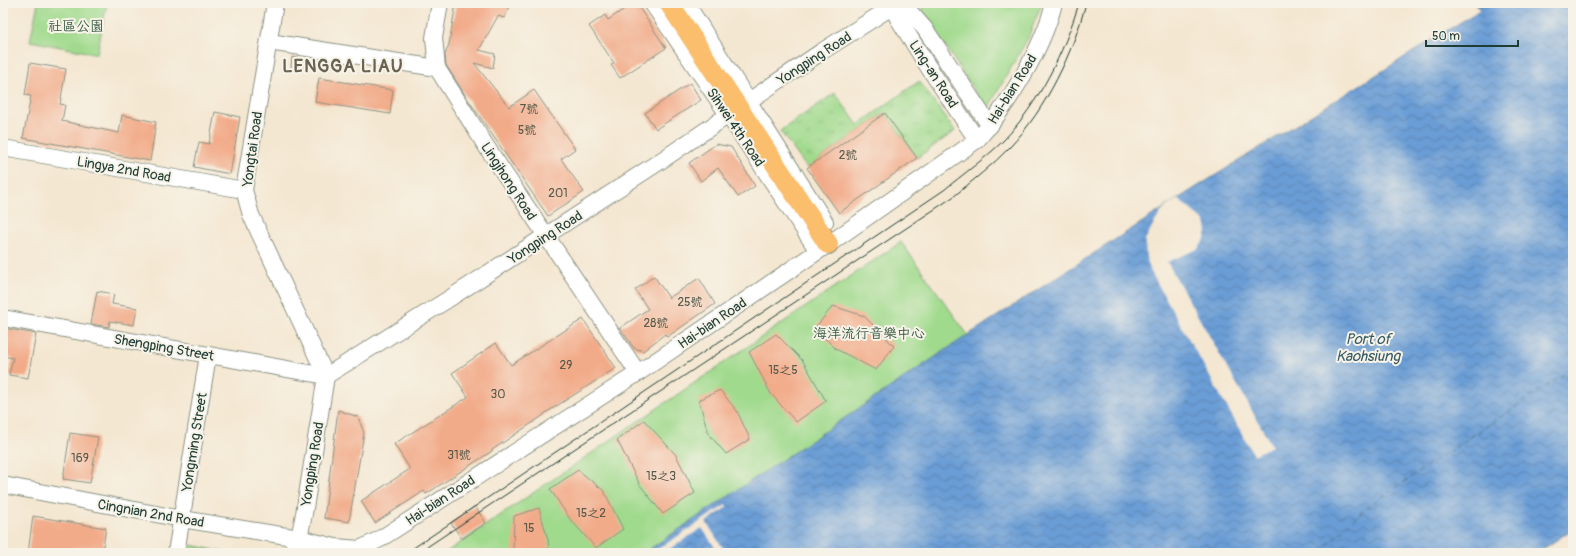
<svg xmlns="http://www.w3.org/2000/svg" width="1576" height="556" font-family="Pangolin,'LXGW WenKai TC',sans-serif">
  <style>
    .grass { fill: url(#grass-tufts); stroke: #608c60 }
    .park { fill: #a0da8d; stroke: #608c60 }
    .water { fill: url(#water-waves); stroke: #446d84 }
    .pier { fill: #f4e7d1 }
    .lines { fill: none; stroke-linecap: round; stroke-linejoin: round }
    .ferry { stroke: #365a64; stroke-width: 1; stroke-dasharray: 5 4; stroke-linecap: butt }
    .building { fill: #f2ab89 }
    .minor-casing { stroke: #8a9282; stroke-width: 18 }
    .major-casing { stroke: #8a9282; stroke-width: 22 }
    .minor { stroke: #fff; stroke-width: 16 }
    .major { stroke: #fabe6d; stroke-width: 20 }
    .tram { stroke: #1f3d34; stroke-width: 1 }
    .labels { text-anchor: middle; stroke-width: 4; stroke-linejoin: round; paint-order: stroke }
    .number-label { font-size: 12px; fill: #545849 }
    .park-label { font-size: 14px; fill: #395c46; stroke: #f7f3e8 }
    .street-label { font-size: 14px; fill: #1f3d34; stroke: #f7f3e8 }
    .water-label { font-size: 15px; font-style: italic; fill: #365a64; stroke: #f7f3e8 }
    .district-label { font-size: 18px; font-weight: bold; letter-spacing: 1px; fill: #696452; stroke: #f7f3e8 }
  </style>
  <defs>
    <pattern id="grass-tufts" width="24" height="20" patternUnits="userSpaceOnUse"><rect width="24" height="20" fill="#a0da8d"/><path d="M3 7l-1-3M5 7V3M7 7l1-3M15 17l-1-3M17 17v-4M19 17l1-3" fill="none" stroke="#89bc7a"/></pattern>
    <pattern id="water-waves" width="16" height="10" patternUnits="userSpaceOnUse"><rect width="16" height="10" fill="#6a9dd5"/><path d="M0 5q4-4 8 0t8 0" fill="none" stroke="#5781ae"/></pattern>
  </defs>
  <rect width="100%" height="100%" fill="#f7f3e8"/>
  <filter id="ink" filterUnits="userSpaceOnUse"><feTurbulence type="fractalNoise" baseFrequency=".025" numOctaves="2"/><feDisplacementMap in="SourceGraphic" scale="8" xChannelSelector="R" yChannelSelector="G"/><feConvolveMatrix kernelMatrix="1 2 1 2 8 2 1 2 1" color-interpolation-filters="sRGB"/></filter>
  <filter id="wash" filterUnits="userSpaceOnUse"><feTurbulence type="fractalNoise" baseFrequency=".012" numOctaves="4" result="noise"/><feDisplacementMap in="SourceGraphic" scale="16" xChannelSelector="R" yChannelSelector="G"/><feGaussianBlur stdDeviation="0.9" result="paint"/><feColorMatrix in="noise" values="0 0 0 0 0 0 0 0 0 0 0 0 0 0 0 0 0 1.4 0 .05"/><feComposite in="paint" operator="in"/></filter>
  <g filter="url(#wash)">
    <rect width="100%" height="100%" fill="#f4e7d1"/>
    <!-- grass -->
    <g class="grass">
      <polygon points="919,81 955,131 917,158 885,113 807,168 780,131 835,93 858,125"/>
      <polygon points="191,545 224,552 223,553 186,553 186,550"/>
    </g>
    <!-- park -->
    <g class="park">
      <polygon points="38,3 107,3 97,54 30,41"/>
      <polygon points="930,3 1042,3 1028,38 987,110 921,9"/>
      <polygon points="901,242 968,335 644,553 445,553"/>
    </g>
    <!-- water -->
    <polygon class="water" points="1476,3 1573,3 1573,529 1537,553 644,553 968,335 1187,193 1480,10"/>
    <!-- pier -->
    <g class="pier">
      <polygon points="1178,199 1205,222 1207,231 1204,241 1198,249 1167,262 1272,446 1254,455 1151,272 1146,257 1145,240 1153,225 1164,208"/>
      <polygon points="726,505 727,507 706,522 726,553 719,553 702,528 663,553 652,553"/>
    </g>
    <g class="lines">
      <!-- ferry -->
      <polyline class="ferry" points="1322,553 1328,544 1367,507 1573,368"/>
    </g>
    <g id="blocks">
      <!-- building -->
      <g class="building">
        <polygon points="456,3 512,3 504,18 498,16 479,50 495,54 493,68 474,63 509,107 534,90 575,149 561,159 584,192 548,216 469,101 446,65 445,55 449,44"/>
        <polygon points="633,3 636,3 666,48 620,78 611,65 614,63 589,26 605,15 608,20"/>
        <polygon points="292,57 307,60 306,69 291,67"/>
        <polygon points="30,63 66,69 60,104 65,105 62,121 119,133 122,115 156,122 150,161 23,138 31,96 25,95"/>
        <polygon points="319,78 393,90 390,114 315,102"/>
        <polygon points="690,83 701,100 656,129 645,113"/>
        <polygon points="215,112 240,117 230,174 194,167 199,142 209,144"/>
        <polygon points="885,113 917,158 839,213 807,168"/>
        <polygon points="716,144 731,147 755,186 738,197 718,168 701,181 689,163"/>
        <polygon points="654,276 669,298 699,278 715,304 667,337 665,334 643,351 634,348 620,328 648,309 635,290"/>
        <polygon points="97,291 114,294 112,304 137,308 134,325 110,321 109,327 91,324"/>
        <polygon points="833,306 864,316 894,346 876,370 836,349 815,328"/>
        <polygon points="583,319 616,368 544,414 544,415 492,450 492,451 426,494 424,491 375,523 361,501 410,469 394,444 468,397 452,373 496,343 511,365"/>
        <polygon points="3,328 36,334 28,378 9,375 13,358 3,356"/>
        <polygon points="776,334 803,361 826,401 796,422 771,394 749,352"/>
        <polygon points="720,390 737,411 750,439 726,454 708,433 699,400"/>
        <polygon points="338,410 358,417 364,433 349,522 324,518"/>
        <polygon points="644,420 676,455 695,493 663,514 640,485 617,440"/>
        <polygon points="70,433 98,437 90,483 63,479"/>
        <polygon points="578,470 604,491 623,529 596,548 570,519 550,489"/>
        <polygon points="475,506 486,523 462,539 451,523"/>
        <polygon points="539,508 548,540 549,553 513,553 514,516"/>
        <polygon points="33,516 106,528 102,553 28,553"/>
      </g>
    </g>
  </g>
  <g filter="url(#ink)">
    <use href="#blocks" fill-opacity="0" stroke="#8a9282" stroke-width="1"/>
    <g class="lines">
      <!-- minor casing -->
      <g class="minor-casing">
        <g id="minor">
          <polyline points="275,3 244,190 251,215 326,376"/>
          <polyline points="440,3 434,38 437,68 486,146 638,373"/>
          <polyline points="652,3 729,116 818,251"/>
          <polyline points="686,3 825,222"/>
          <polyline points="888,3 892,7 899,20 929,68 977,140"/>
          <polyline points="892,7 910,12 925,29 990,126"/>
          <polyline points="269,42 437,68"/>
          <polyline points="3,148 244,190"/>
          <polyline points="3,318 326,376"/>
          <path d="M3,485L182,519L299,538L335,547L360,549L380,539L638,373L836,239L977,140C1008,106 1043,48 1054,3"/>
          <polyline points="176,553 208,355"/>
          <polyline points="291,553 299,538 304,514 326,376 447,300 665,158 821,52 898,3"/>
        </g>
      </g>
      <!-- major casing -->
      <g class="major-casing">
        <polyline id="major" points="669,3 828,244"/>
      </g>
      <!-- minor -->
      <use href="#minor" class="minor"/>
      <!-- major -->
      <use href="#major" class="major"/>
      <!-- tram -->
      <g class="tram">
        <path d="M406,553L944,190C962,175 987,157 1003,141C1039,103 1064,53 1079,3"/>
        <path d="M418,553L953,197C972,181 993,165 1010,147C1046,109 1073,53 1086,3"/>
      </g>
    </g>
  </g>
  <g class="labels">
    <!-- number labels -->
    <g class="number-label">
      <text x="529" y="113">7號</text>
      <text x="527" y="134">5號</text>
      <text x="848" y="159">2號</text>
      <text x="558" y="197">201</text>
      <text x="690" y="306">25號</text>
      <text x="656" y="327">28號</text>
      <text x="566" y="369">29</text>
      <text x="783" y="374">15之5</text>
      <text x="498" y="398">30</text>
      <text x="459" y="459">31號</text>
      <text x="80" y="462">169</text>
      <text x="661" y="480">15之3</text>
      <text x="591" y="517">15之2</text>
      <text x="529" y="532">15</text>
    </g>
    <!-- park labels -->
    <g class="park-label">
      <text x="76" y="31">社區公園</text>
      <text x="869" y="338">海洋流行音樂中心</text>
    </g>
    <!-- street labels -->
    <g class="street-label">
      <text transform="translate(814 58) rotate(-33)" y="5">Yongping Road</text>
      <text transform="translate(934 74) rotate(57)" y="5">Ling-an Road</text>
      <text transform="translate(1012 89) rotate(-58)" y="5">Hai-bian Road</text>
      <text transform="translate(736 127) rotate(56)" y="5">Sihwei 4th Road</text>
      <text transform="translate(252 149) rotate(-82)" y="5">Yongtai Road</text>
      <text transform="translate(124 169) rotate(10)" y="5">Lingya 2nd Road</text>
      <text transform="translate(509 181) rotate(57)" y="5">Lingjhong Road</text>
      <text transform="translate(545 237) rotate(-33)" y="5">Yongping Road</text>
      <text transform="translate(712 323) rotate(-34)" y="5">Hai-bian Road</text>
      <text transform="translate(164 347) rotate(10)" y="5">Shengping Street</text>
      <text transform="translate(194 442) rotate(-81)" y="5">Yongming Street</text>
      <text transform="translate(312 464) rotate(-81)" y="5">Yongping Road</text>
      <text transform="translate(440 500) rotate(-33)" y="5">Hai-bian Road</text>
      <text transform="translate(151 513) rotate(10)" y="5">Cingnian 2nd Road</text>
    </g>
    <!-- water labels -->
    <g class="water-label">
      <text x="1368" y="344">Port of<tspan x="1368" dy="17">Kaohsiung</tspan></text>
    </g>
    <!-- district labels -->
    <g class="district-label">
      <text x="343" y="72">LENGGA LIAU</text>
    </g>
  </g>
  <!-- margin -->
  <rect width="1576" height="556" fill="none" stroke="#f7f3e8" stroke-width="16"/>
  <!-- scale -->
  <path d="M1426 40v6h92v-6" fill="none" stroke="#1f3d34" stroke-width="2"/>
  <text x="1432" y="40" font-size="12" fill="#1f3d34" stroke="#f7f3e8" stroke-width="3" paint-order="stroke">50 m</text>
</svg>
